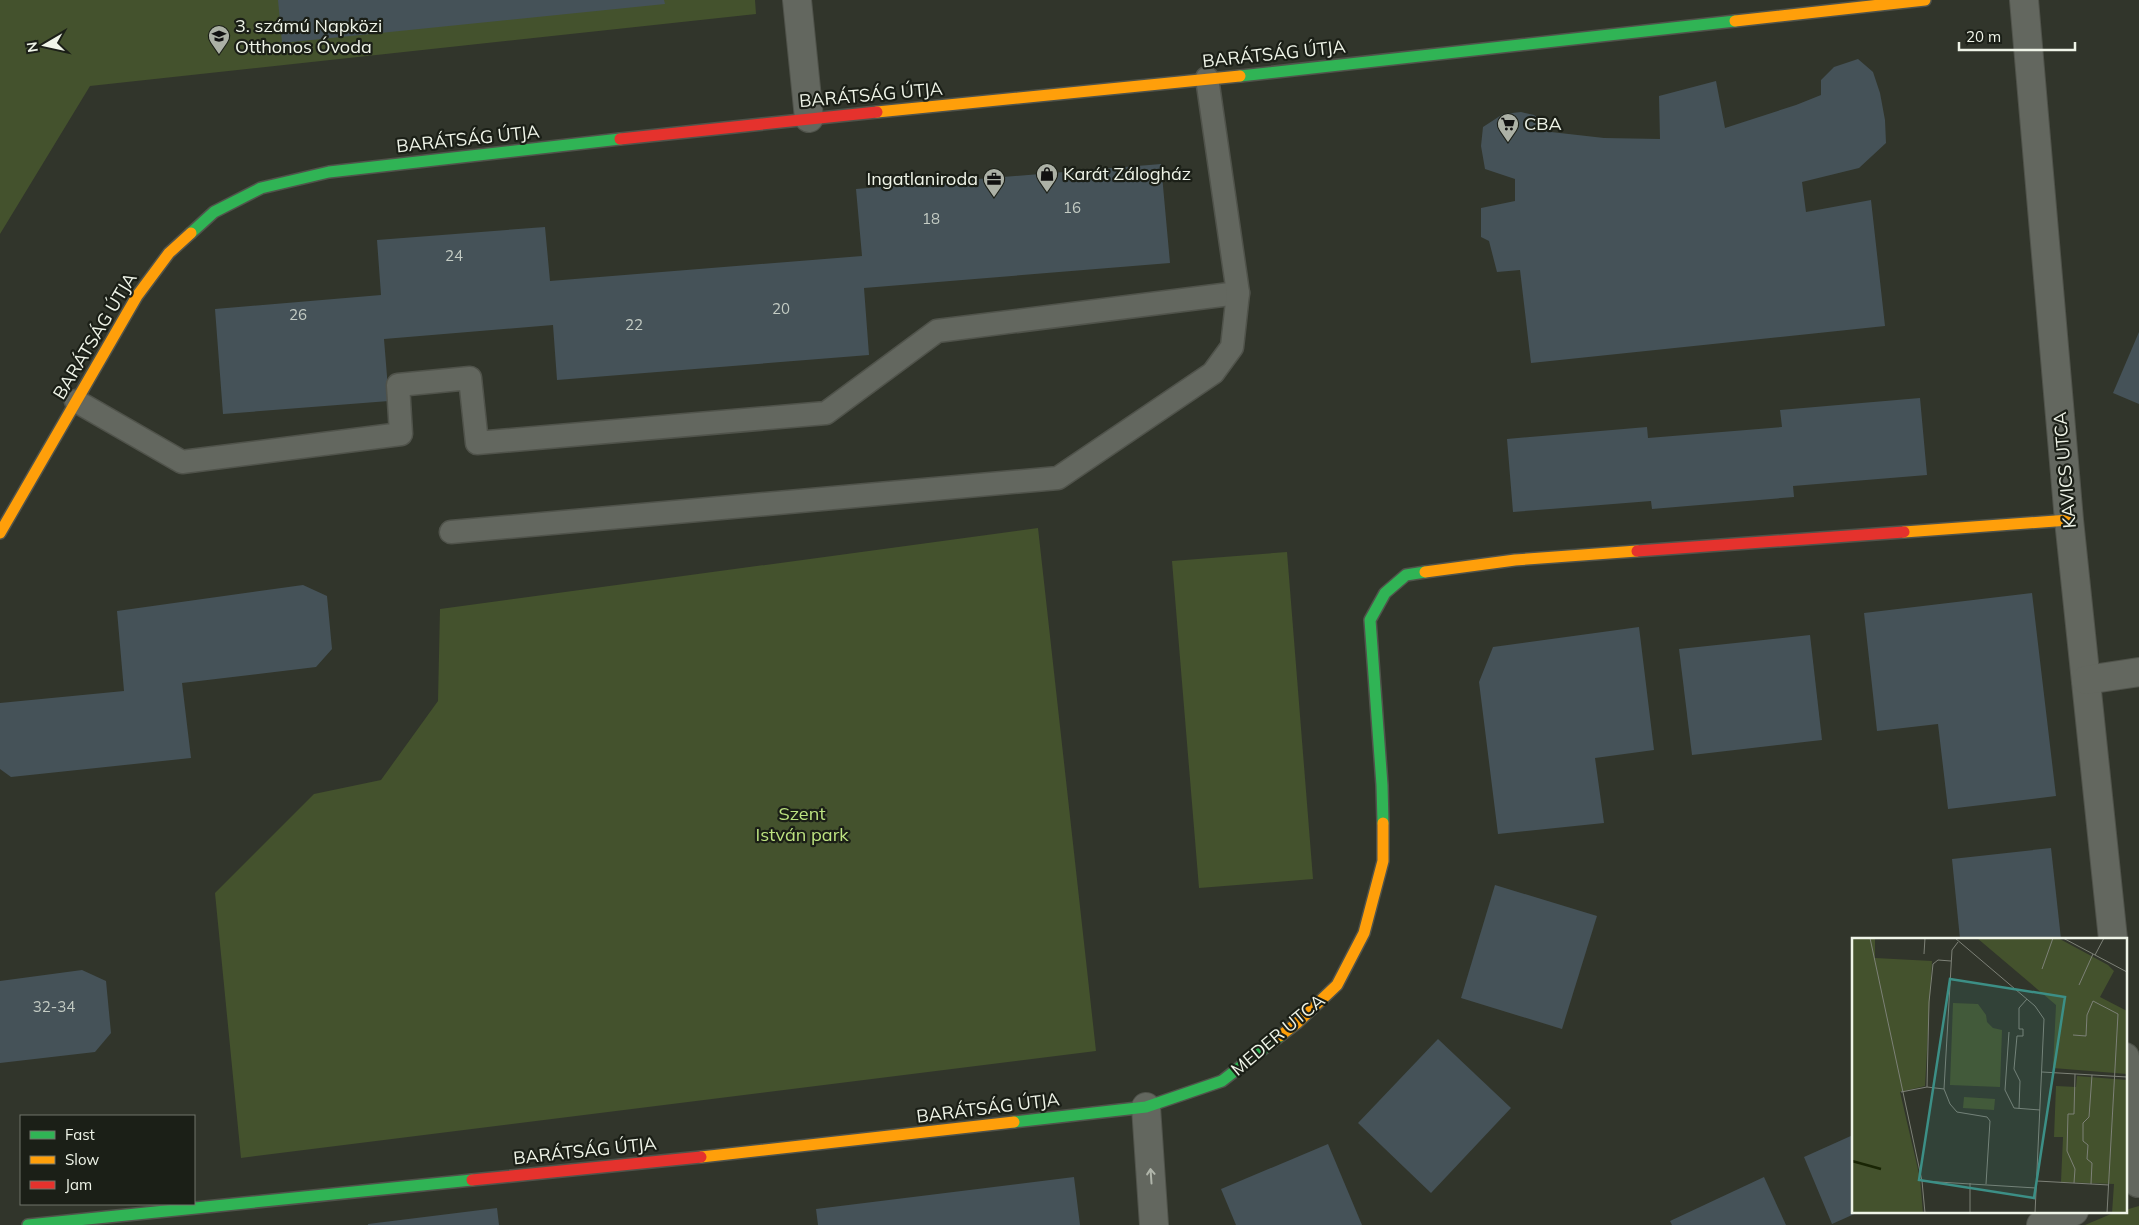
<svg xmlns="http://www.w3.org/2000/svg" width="2139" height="1225" font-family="Mulish,sans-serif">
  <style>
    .green { fill: #44522d }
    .building { fill: #455258 }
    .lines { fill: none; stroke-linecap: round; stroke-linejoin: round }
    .lane-casing { stroke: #50534b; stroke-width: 25 }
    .street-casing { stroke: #50534b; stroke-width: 30 }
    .fast-casing { stroke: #50534b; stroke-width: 14 }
    .slow-casing { stroke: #50534b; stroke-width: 14 }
    .jam-casing { stroke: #50534b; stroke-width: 14 }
    .lane { stroke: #63675f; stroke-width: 22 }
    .street { stroke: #63675f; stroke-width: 28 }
    .fast { stroke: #30b455; stroke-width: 11 }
    .slow { stroke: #ff9f0a; stroke-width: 11 }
    .jam { stroke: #e5322d; stroke-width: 11 }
    .oneway { stroke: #b0b5aa }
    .labels { text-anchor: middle; stroke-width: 4.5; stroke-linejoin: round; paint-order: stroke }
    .number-label { font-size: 15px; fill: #c4ccc4 }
    .poi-label { font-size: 18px; fill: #eff4e8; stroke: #1b1f17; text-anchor: start }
    .street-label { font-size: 18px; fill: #eff4e8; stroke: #1b1f17 }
    .park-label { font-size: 18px; fill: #bde380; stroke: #1b1f17 }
    .inset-river { fill: none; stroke: #192504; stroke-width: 2.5 }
    .inset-road { fill: none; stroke: #7d8177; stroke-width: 1 }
    .view { fill: #3c8f86; fill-opacity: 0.15; stroke: #3c8f86; stroke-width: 2.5 }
    .inset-edge { fill: none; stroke: #eff4e8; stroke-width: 2.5 }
  </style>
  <rect width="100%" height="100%" fill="#31352b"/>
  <!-- green -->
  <g class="green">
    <polygon points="0,0 755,0 756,14 90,86 0,234"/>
    <polygon points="1038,528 1096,1051 241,1158 215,893 314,794 381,780 438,701 440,609"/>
    <polygon points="1287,552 1313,879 1199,888 1172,561"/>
    <polygon points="2139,1206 2139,1225 2085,1225 2118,1211 2125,1211 2125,1210"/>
  </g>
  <!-- building -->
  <g class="building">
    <polygon points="278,0 664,0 665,4 282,43"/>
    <polygon points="1858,59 1873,72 1880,93 1885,120 1886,143 1859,168 1802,182 1806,212 1871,200 1885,326 1531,363 1520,270 1497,272 1489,241 1481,237 1481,208 1515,201 1515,179 1485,169 1481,146 1483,127 1503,114 1521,112 1534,115 1545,124 1551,132 1604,138 1660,139 1659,96 1716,81 1725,128 1796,105 1821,95 1821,80 1834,67"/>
    <polygon points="1161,164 1170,263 864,288 869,355 557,380 553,325 384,339 389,401 223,414 215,309 381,295 377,240 545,227 550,281 862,256 856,189"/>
    <polygon points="2139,332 2139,404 2113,393"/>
    <polygon points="1920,398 1927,475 1793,486 1794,497 1652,509 1651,501 1513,512 1507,439 1647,427 1648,438 1782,427 1780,410"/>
    <polygon points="303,585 327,596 332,649 316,667 182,683 191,758 11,777 0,769 0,703 124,691 117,611"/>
    <polygon points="2032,593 2056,796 1948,809 1938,724 1877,731 1864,613"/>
    <polygon points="1639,627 1654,750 1595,758 1604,823 1498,834 1479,682 1493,647"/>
    <polygon points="1810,635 1822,740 1692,755 1679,649"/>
    <polygon points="2051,848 2061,939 1960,939 1952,859"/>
    <polygon points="1495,885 1597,916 1562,1029 1461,998"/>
    <polygon points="82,970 106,981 111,1033 95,1052 0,1063 0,981"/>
    <polygon points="1438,1039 1511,1108 1431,1193 1358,1123"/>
    <polygon points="1853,1135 1853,1211 1861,1211 1832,1224 1804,1157"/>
    <polygon points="1328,1144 1362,1225 1236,1225 1221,1189"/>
    <polygon points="1074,1177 1080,1225 818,1225 816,1209"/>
    <polygon points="1764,1177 1786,1225 1672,1225 1670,1221"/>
    <polygon points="497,1208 499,1225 368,1225 368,1224"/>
  </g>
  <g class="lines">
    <!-- lane casing -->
    <g class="lane-casing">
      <g id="lane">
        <polyline points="76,401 182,462 401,434 398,385 470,378 477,443 826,413 937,331 1238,293"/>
        <polyline points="451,532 1058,478 1213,373 1232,347 1238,293 1207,78"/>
      </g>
    </g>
    <!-- street casing -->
    <g class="street-casing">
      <g id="street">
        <polyline points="797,0 809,118"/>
        <polyline points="2024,0 2069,520 2113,939"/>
        <polyline points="2086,680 2139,672"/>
        <polyline points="2125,1057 2138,1183"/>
        <polyline points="1146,1107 1154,1225"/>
        <polyline points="2041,1225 2074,1211"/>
      </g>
    </g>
    <!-- fast casing -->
    <g class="fast-casing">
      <g id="fast">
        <polyline points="1240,76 1735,21"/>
        <polyline points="191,233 214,212 261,188 329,172 620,139"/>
        <polyline points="1383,823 1382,785 1370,620 1385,593 1406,575 1425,572"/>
        <polyline points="1014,1122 1146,1107 1222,1081 1280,1036"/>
        <polyline points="28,1225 472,1180"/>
      </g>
    </g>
    <!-- slow casing -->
    <g class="slow-casing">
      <g id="slow">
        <polyline points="1735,21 1925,0"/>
        <polyline points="877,112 1240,76"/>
        <polyline points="1904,532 2069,520"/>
        <polyline points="0,533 137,296 169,253 191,233"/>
        <polyline points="1425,572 1515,560 1637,551"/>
        <polyline points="1280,1036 1297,1023 1337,985 1364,933 1383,861 1383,823"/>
        <polyline points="701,1157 1014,1122"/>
      </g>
    </g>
    <!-- jam casing -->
    <g class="jam-casing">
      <g id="jam">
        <polyline points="620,139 877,112"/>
        <polyline points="1637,551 1904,532"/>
        <polyline points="472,1180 701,1157"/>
      </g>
    </g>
    <!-- lane -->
    <use href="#lane" class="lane"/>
    <!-- street -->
    <use href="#street" class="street"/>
    <!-- fast -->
    <use href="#fast" class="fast"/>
    <!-- slow -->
    <use href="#slow" class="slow"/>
    <!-- jam -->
    <use href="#jam" class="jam"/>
  </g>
  <!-- one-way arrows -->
  <defs><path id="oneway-shaft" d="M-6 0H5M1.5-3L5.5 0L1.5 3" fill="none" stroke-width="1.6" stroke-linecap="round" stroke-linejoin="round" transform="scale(1.25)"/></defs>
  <use class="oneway" href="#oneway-shaft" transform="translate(1151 1176) rotate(-94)"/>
  <!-- icons -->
  <defs>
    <g id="school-pin" transform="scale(1.125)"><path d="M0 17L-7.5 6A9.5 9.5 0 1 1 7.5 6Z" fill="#acb1a6" stroke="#1b1f17"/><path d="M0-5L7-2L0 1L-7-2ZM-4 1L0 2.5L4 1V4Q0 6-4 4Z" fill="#111"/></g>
    <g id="supermarket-pin" transform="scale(1.125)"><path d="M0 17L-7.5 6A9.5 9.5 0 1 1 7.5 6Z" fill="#acb1a6" stroke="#1b1f17"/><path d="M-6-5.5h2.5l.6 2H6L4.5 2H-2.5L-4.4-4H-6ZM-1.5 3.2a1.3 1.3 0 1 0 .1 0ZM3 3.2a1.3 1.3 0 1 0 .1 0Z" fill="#111"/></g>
    <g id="shop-pin" transform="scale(1.125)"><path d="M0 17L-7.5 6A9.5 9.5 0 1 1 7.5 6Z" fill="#acb1a6" stroke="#1b1f17"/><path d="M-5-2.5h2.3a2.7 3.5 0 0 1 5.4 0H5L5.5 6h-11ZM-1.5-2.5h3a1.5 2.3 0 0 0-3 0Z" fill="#111"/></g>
    <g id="office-pin" transform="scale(1.125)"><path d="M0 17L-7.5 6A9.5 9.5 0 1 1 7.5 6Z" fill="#acb1a6" stroke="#1b1f17"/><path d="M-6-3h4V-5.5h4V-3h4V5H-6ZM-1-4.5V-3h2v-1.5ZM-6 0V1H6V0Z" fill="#111"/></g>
  </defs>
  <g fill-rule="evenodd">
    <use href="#school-pin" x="219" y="36"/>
    <use href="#supermarket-pin" x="1508" y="124"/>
    <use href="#shop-pin" x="1047" y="174"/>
    <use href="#office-pin" x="994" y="179"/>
  </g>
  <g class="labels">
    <!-- number labels -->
    <g class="number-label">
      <text x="1072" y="213">16</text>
      <text x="931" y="224">18</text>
      <text x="454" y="261">24</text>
      <text x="781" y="314">20</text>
      <text x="298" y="320">26</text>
      <text x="634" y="330">22</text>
      <text x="54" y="1012">32-34</text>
    </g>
    <!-- poi labels -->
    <g class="poi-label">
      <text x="235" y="32">3. számú Napközi<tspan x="235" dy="21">Otthonos Óvoda</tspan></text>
      <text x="1524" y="130">CBA</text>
      <text x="1063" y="180">Karát Zálogház</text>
      <text x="978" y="185" text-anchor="end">Ingatlaniroda</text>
    </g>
    <!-- street labels -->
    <g class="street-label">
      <text transform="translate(1274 54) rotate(-6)" y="6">BARÁTSÁG ÚTJA</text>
      <text transform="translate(871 95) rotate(-5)" y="6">BARÁTSÁG ÚTJA</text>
      <text transform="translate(468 139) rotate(-6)" y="6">BARÁTSÁG ÚTJA</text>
      <text transform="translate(95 336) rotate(-59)" y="6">BARÁTSÁG ÚTJA</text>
      <text transform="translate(2065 470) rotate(-95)" y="6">KAVICS UTCA</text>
      <text transform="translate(1278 1035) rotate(-40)" y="6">MEDER UTCA</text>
      <text transform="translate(988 1108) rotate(-7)" y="6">BARÁTSÁG ÚTJA</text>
      <text transform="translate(585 1151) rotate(-6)" y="6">BARÁTSÁG ÚTJA</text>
    </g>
    <!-- park labels -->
    <g class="park-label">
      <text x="802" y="820">Szent<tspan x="802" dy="21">István park</tspan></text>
    </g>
  </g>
  <!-- overview -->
  <g transform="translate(1852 938)">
    <rect width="275" height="275" fill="#31352b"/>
    <path d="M0,0H23V20L80,23L73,148L48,154L68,240L71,275H0ZM125,0H206L256,27L262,33L248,59L275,73V136L201,130L204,67ZM101,65L126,66L134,77L135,84L141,90L150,92L148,149L98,147ZM225,138L275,142V275H260L262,246L209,244L211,199H202L204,148L224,149ZM112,159L143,161L142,172L111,170Z" fill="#44522d"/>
    <path class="inset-river" d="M0,223L29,231"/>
    <path class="inset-road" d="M18,0L70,243L73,275M103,0L183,68L192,81L183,275M211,0L275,34M106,4L100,12L92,151L98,166L105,174L135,179L138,183L134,246M72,16L73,0M243,17L252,0M190,31L201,0M227,47L241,16M157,94L153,152L162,170L188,172M221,97L234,98L235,77L241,63L266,76L255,275M190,134L275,139M75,149L77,64L81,26L86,22L99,23M49,154L75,149L92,151M167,171L168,143L162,131L165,98H171V91H167V70L175,61M70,243L184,250M185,243L257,247M222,245L223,231L215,213L216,176H222L223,136M239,246L240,225L235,221L236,207L231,203V185L237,179L240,137M118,275V245"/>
    <path class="view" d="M98,41L213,59L182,260L67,242Z"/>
    <rect width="275" height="275" class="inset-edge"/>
  </g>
  <!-- legend -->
  <rect x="20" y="1115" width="175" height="90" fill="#1b1f17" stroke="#70746b"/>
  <rect x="30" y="1131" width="25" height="8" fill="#30b455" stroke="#70746b"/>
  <text x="65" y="1140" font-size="15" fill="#eff4e8">Fast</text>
  <rect x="30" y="1156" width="25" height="8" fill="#ff9f0a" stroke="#70746b"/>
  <text x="65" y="1165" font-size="15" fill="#eff4e8">Slow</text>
  <rect x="30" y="1181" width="25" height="8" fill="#e5322d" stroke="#70746b"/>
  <text x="65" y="1190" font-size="15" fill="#eff4e8">Jam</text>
  <!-- north arrow -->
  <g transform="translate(45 45) rotate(261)" stroke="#1b1f17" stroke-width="4" paint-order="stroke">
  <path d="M0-4L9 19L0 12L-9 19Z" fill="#eff4e8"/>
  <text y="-8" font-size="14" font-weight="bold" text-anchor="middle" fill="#eff4e8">N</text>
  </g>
  <!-- scale -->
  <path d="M1959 42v8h116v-8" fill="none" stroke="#eff4e8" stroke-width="2.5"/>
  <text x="1966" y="42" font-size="15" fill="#eff4e8" stroke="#1b1f17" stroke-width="4" paint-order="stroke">20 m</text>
</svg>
